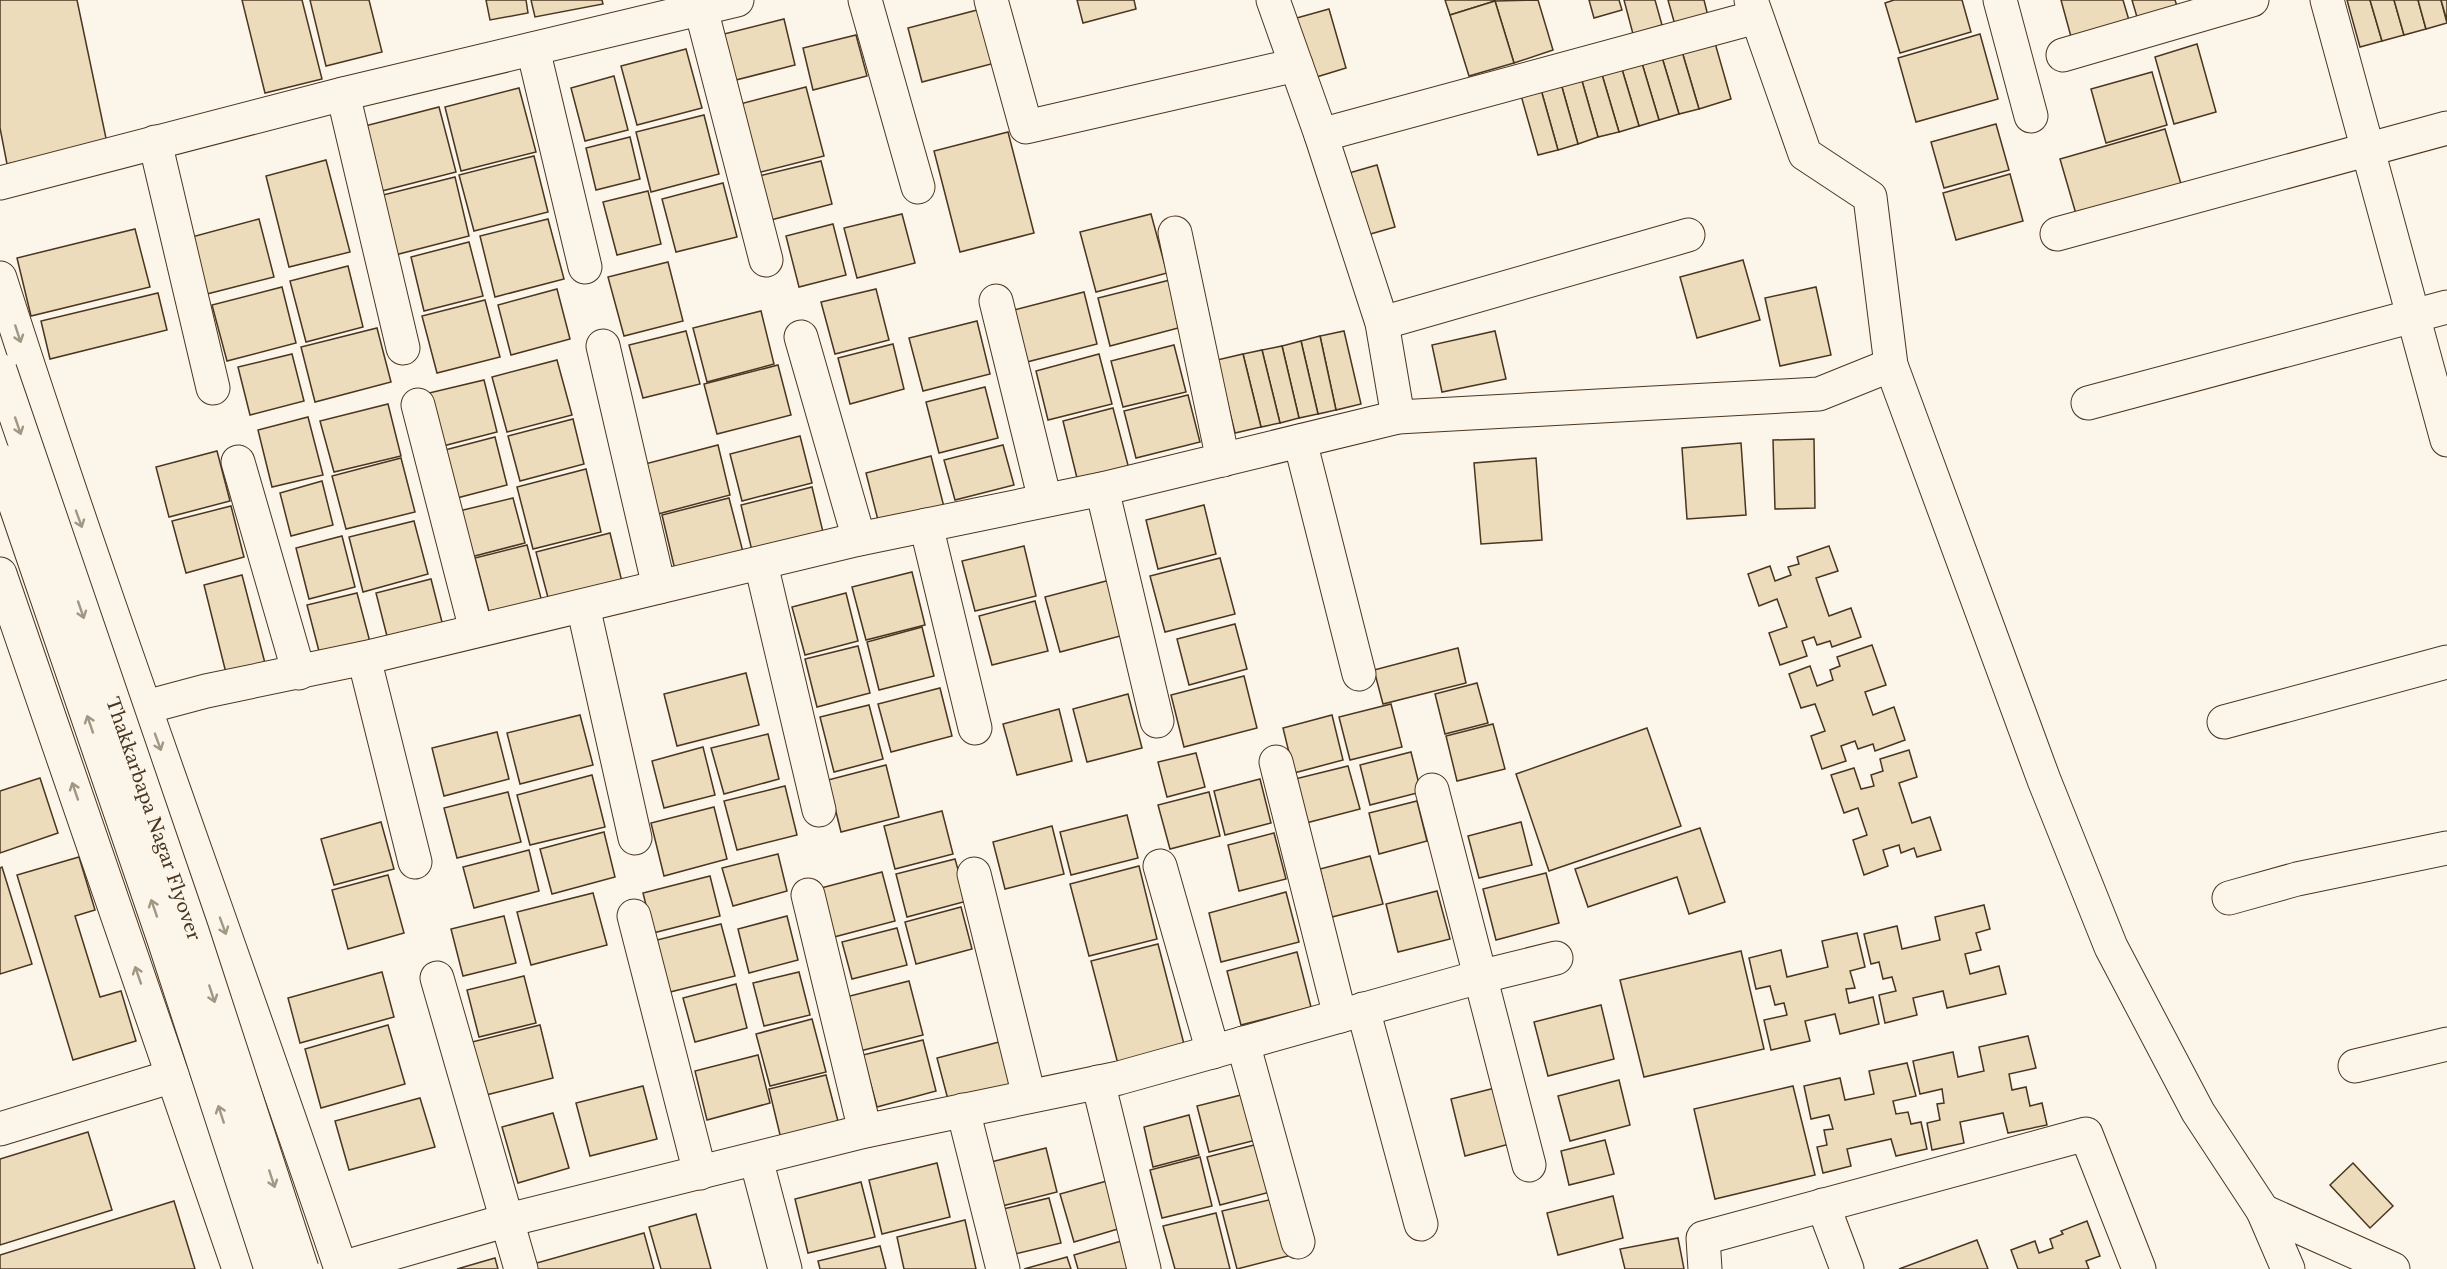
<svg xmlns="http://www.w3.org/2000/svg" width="2447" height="1269" font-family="'Libre Baskerville',serif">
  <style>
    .building { fill: #ecdcbc; stroke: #4a3520; stroke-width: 1.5 }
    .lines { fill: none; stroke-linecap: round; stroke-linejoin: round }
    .minor-casing { stroke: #4a3520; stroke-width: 35 }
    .minor { stroke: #fbf6e9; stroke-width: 33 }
    .major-bridge-casing { stroke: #4a3520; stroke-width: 35; stroke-linecap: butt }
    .major-bridge { stroke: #fbf6e9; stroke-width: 33 }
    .oneway { stroke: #a29684 }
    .labels { text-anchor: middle; stroke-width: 4.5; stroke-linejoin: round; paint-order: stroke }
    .street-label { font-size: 18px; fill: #4a3520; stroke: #fbf6e9 }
  </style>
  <rect width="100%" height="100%" fill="#fbf6e9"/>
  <!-- building -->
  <g class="building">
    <polygon points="0,0 77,0 107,143 7,164 0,128"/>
    <polygon points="242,0 302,0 322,79 265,93"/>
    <polygon points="310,0 369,0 382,52 326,66"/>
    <polygon points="486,0 526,0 528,13 490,20"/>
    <polygon points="531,0 602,0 603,4 535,17"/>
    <polygon points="1077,0 1134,0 1136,9 1083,23"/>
    <polygon points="1445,0 1494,0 1495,1 1450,15"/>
    <polygon points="1538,0 1553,50 1514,63 1495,1"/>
    <polygon points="1589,0 1619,0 1622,10 1594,18"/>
    <polygon points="1624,0 1655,0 1662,25 1633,34"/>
    <polygon points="1668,0 1704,0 1708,16 1675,25"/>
    <polygon points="1894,0 1962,0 1971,32 1900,53 1885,3"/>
    <polygon points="2061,0 2123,0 2131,27 2073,44"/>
    <polygon points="2132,0 2175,0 2177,6 2137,17"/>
    <polygon points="2347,0 2370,0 2382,41 2360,47"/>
    <polygon points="2370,0 2394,0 2404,35 2382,41"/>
    <polygon points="2394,0 2418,0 2426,29 2404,35"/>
    <polygon points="2418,0 2441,0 2447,23 2426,29"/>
    <polygon points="2441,0 2447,0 2447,21"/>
    <polygon points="1495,1 1514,63 1469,76 1450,15"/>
    <polygon points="981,9 995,63 922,82 908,28"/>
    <polygon points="1329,9 1346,68 1310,79 1293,19"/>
    <polygon points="784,19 795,65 732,81 720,35"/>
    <polygon points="1711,29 1731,99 1699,109 1678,38"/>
    <polygon points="1980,34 1998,99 1916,122 1898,58"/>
    <polygon points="856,35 867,76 813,90 803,48"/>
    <polygon points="1678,38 1699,109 1679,114 1658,44"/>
    <polygon points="1658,44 1679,114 1659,120 1638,50"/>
    <polygon points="2197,44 2216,112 2174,124 2155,57"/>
    <polygon points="686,49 702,108 637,125 621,66"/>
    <polygon points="1638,50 1659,120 1639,126 1618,56"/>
    <polygon points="1618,56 1639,126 1619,132 1598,61"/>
    <polygon points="1598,61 1619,132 1598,137 1578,67"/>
    <polygon points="1578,67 1598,137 1578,144 1558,73"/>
    <polygon points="2152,72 2167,125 2106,143 2091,89"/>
    <polygon points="1558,73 1578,144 1558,150 1538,79"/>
    <polygon points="614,76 628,130 585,141 571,88"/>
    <polygon points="1538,79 1558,150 1538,155 1518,85"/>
    <polygon points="806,87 824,156 757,173 740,104"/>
    <polygon points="519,88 536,152 461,171 445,107"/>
    <polygon points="439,107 456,172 378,192 361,127"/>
    <polygon points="704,115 719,174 651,192 636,132"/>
    <polygon points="1996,124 2009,170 1944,188 1931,142"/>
    <polygon points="2165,129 2181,184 2076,214 2060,159"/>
    <polygon points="1008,132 1034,233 960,252 934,151"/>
    <polygon points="630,137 640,179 596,190 586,148"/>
    <polygon points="534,156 548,212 474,231 459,175"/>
    <polygon points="326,160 350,252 289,267 266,176"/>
    <polygon points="821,161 832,204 767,221 755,177"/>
    <polygon points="1377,165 1395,227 1367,235 1349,173"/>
    <polygon points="2010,174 2023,221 1956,240 1943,193"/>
    <polygon points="455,177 469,236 395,255 379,196"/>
    <polygon points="723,183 737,237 676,252 662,199"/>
    <polygon points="648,191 661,244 617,255 603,202"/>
    <polygon points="902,214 915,263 857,278 844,228"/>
    <polygon points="1151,214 1167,273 1096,292 1080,232"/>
    <polygon points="259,219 274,277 203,295 188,238"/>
    <polygon points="548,219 564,279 495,297 480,236"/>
    <polygon points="833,224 846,275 799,287 786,236"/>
    <polygon points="135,229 150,287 31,316 17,258"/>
    <polygon points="469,242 483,296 424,311 411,257"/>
    <polygon points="1743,260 1760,320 1697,338 1680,277"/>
    <polygon points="668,262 683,321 624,336 608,277"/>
    <polygon points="348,266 363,327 306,342 290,281"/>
    <polygon points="1170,280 1182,327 1110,346 1098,298"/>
    <polygon points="282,287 296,343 227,361 212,305"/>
    <polygon points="1816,287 1831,355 1780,366 1765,298"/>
    <polygon points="557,289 570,339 511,355 498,305"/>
    <polygon points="876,289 889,340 835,354 821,302"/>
    <polygon points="1084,292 1097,344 1023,363 1010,311"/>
    <polygon points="158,293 167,330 50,359 41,321"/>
    <polygon points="485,300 500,357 437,373 422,316"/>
    <polygon points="761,311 774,364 707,382 693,328"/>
    <polygon points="977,321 990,374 923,391 909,338"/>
    <polygon points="377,328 391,382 315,402 301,347"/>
    <polygon points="686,331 700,384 643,398 629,345"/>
    <polygon points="1344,331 1361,404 1336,410 1320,336"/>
    <polygon points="1495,331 1506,379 1442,392 1432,345"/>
    <polygon points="1320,336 1336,410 1318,414 1301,341"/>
    <polygon points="1301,341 1318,414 1299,418 1282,346"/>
    <polygon points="893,344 904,389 850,404 838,358"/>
    <polygon points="1174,345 1186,392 1123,407 1111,361"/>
    <polygon points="1282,346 1299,418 1280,423 1262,350"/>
    <polygon points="1262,350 1280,423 1261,427 1243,354"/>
    <polygon points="292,354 304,401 250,415 238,367"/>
    <polygon points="1099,354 1112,404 1048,420 1036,371"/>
    <polygon points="1243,354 1261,427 1235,433 1217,360"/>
    <polygon points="557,360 572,415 507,432 492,377"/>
    <polygon points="778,365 791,415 717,434 704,384"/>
    <polygon points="484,380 497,432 443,446 429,393"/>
    <polygon points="985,387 998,438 939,453 926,402"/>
    <polygon points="1188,395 1200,442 1136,458 1124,411"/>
    <polygon points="388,404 401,456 334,472 320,421"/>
    <polygon points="1113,408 1129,469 1078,482 1063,421"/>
    <polygon points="308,417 323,475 272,487 258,430"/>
    <polygon points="573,419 584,464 520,481 508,436"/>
    <polygon points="800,436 812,483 742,501 730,454"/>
    <polygon points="495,437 507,485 453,499 441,451"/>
    <polygon points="1814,439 1815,508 1775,509 1773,440"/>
    <polygon points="1741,443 1746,515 1687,519 1682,448"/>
    <polygon points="718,445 730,495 658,514 645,464"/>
    <polygon points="1003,445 1014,485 955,500 944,460"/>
    <polygon points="217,451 230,501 169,517 156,467"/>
    <polygon points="931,456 944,507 879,524 866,473"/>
    <polygon points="401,458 415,512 346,529 332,476"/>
    <polygon points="1536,458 1542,540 1481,544 1474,463"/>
    <polygon points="586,469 601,532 533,549 517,487"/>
    <polygon points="322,481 333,525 291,536 280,493"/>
    <polygon points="812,487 824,536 753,555 741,505"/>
    <polygon points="513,498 525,543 467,558 455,512"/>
    <polygon points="729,498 743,552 675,570 662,515"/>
    <polygon points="1204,505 1216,554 1158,569 1146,520"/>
    <polygon points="231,506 244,557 186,573 172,521"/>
    <polygon points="414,521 428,574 363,592 349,537"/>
    <polygon points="610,533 624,590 551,609 536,552"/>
    <polygon points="342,536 355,587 309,599 296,548"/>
    <polygon points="527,545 542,602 490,615 475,558"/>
    <polygon points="1024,546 1036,596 975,611 962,561"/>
    <polygon points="1829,546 1838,571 1816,578 1829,616 1851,608 1861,637 1832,647 1830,641 1817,645 1814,637 1802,641 1807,656 1780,665 1769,633 1787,627 1777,599 1759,606 1748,574 1770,566 1775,581 1791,575 1788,567 1799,564 1797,557"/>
    <polygon points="1220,558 1235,614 1165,632 1150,576"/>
    <polygon points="912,572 925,625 866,640 852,587"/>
    <polygon points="242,575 266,667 227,677 204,585"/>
    <polygon points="431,579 443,626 388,640 376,593"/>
    <polygon points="1110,580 1124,635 1060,652 1045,597"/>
    <polygon points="357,593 370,642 320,655 307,605"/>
    <polygon points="846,593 858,641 805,655 792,607"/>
    <polygon points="1035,601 1048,651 992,665 979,616"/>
    <polygon points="1235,624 1247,669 1189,685 1177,639"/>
    <polygon points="922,627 934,676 879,690 867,642"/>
    <polygon points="1872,645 1886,685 1865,692 1873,715 1894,707 1905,740 1875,751 1873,744 1858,749 1855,741 1841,746 1846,761 1822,769 1811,736 1825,731 1815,704 1801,708 1789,674 1810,666 1817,686 1833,680 1830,670 1840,666 1837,657"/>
    <polygon points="858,646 870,693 817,707 805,659"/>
    <polygon points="1458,648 1466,683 1383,704 1374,670"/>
    <polygon points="746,673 759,725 677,746 664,694"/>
    <polygon points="1244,676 1257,728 1184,747 1171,695"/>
    <polygon points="1477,683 1488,723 1445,734 1435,694"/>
    <polygon points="940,688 952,736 891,752 878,704"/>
    <polygon points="1128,694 1142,748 1087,762 1073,709"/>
    <polygon points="1391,704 1402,747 1350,760 1339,717"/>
    <polygon points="869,705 883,759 834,772 820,717"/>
    <polygon points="1059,709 1072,761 1017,775 1003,724"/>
    <polygon points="580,715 593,765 520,784 507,733"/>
    <polygon points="1332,715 1343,760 1294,773 1283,728"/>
    <polygon points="1493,724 1505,769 1457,781 1446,736"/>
    <polygon points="1647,728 1681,826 1549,871 1516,774"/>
    <polygon points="497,732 509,779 444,796 432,748"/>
    <polygon points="768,734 779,779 724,794 711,748"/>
    <polygon points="703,747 715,795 664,808 652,761"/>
    <polygon points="1909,750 1917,777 1899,783 1912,823 1930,817 1941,850 1917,857 1914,848 1901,853 1899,845 1883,850 1888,866 1864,875 1853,840 1867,835 1858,808 1844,813 1831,775 1854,768 1861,789 1874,786 1871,775 1883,771 1880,759"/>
    <polygon points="1411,752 1421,792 1370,805 1360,765"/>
    <polygon points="1196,753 1205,787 1167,797 1158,762"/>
    <polygon points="886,765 899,817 841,832 828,780"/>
    <polygon points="1348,766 1360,809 1306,823 1295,779"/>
    <polygon points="592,775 605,827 530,845 517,795"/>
    <polygon points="40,778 58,833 0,853 0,791"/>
    <polygon points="1260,779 1271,823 1225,835 1214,791"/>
    <polygon points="785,786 797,835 737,850 724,801"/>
    <polygon points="508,792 521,842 457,858 444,808"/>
    <polygon points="1209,792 1220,836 1170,849 1158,805"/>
    <polygon points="1417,801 1427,841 1379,854 1369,813"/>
    <polygon points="714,807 727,859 664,876 651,823"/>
    <polygon points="942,811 953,854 895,869 884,826"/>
    <polygon points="1127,815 1138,858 1071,875 1060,832"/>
    <polygon points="381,822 394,869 334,885 321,839"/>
    <polygon points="1521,822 1532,865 1479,878 1468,836"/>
    <polygon points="1052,826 1064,874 1005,889 993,842"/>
    <polygon points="1700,828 1725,902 1689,914 1677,877 1588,907 1575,869"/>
    <polygon points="604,832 615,877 552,894 540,849"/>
    <polygon points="1274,833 1286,879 1239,891 1228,845"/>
    <polygon points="529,850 539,891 474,908 463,867"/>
    <polygon points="778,854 787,891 733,906 722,868"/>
    <polygon points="1370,856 1383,904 1332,917 1320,869"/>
    <polygon points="79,857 95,910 75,916 100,997 121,991 136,1041 73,1060 17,875"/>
    <polygon points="955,859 967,901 907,917 896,874"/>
    <polygon points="1139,866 1157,939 1089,956 1070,884"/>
    <polygon points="2,867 32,964 0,974 0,868"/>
    <polygon points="882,872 895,921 834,937 821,888"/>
    <polygon points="1546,873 1559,923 1496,940 1483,889"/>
    <polygon points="388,875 404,933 348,949 332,890"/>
    <polygon points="710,876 720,916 653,933 643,893"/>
    <polygon points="1437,891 1450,939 1398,952 1386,904"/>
    <polygon points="1286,892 1299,942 1221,962 1209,913"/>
    <polygon points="593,893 607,945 531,965 517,912"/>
    <polygon points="1984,905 1990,929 1976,933 1981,950 1965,954 1970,974 1999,966 2006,994 1947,1008 1943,991 1913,998 1917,1015 1885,1023 1879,995 1896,991 1892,977 1883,979 1879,962 1871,964 1864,934 1897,926 1902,949 1940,940 1935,917"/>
    <polygon points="961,907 972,949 916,964 905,922"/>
    <polygon points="504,916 516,963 463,976 451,929"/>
    <polygon points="787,916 798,960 749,973 738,929"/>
    <polygon points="721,924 735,976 666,993 653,941"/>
    <polygon points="897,928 907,965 852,979 842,942"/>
    <polygon points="1857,933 1865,967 1850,971 1855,988 1846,989 1849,1003 1873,997 1879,1024 1840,1034 1835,1014 1805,1021 1810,1041 1771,1050 1764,1020 1787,1015 1784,1003 1775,1005 1770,986 1756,989 1749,958 1781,950 1787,977 1828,967 1822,941"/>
    <polygon points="1158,944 1185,1048 1118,1064 1091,961"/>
    <polygon points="1741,951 1764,1049 1644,1077 1620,980"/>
    <polygon points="1297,952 1311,1007 1241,1025 1227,971"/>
    <polygon points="382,972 394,1017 300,1043 288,998"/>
    <polygon points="799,972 810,1015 764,1026 753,983"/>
    <polygon points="524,976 536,1023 479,1037 467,990"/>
    <polygon points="909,981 923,1035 860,1051 846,997"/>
    <polygon points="736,984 747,1028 695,1042 683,998"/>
    <polygon points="1601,1005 1614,1059 1548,1076 1534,1022"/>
    <polygon points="812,1019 826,1072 770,1086 756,1034"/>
    <polygon points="388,1025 405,1084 321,1108 305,1049"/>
    <polygon points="540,1025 553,1078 486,1095 472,1042"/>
    <polygon points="2028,1036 2036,1068 2009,1074 2012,1090 2026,1087 2030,1106 2042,1103 2047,1125 2008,1133 2003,1113 1960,1122 1964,1143 1932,1150 1927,1123 1940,1120 1937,1104 1944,1103 1942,1089 1920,1094 1913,1061 1953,1052 1958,1077 1984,1071 1979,1047"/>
    <polygon points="923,1040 936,1091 877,1107 863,1055"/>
    <polygon points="1003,1041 1016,1090 950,1107 937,1058"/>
    <polygon points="758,1055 770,1103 707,1120 695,1071"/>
    <polygon points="1907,1063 1916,1096 1893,1101 1896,1114 1908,1112 1911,1124 1921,1122 1927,1149 1896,1156 1891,1139 1847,1149 1851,1166 1823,1173 1817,1147 1827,1145 1824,1130 1833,1129 1829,1115 1811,1119 1804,1086 1840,1078 1845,1100 1874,1094 1869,1071"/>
    <polygon points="826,1075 840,1129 782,1143 769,1089"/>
    <polygon points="1619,1080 1630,1125 1570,1141 1558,1096"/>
    <polygon points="643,1086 657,1139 590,1156 576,1103"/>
    <polygon points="1793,1086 1815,1175 1715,1199 1694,1109"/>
    <polygon points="1499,1087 1513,1143 1465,1156 1451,1099"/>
    <polygon points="1249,1093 1260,1139 1209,1152 1197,1106"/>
    <polygon points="420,1098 435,1147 349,1170 335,1121"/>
    <polygon points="553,1113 569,1168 518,1183 502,1127"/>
    <polygon points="1189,1115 1199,1155 1153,1167 1144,1127"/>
    <polygon points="88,1132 112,1210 0,1245 0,1159"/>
    <polygon points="1605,1140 1614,1174 1569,1185 1561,1151"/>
    <polygon points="1262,1143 1274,1191 1220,1205 1207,1157"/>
    <polygon points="1046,1148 1057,1192 1002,1206 991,1162"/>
    <polygon points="1200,1157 1212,1206 1162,1218 1150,1170"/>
    <polygon points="937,1163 950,1217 882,1234 869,1180"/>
    <polygon points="2353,1163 2393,1206 2370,1228 2330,1185"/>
    <polygon points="1114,1179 1128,1226 1074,1242 1060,1194"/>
    <polygon points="861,1182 875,1237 808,1253 795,1199"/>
    <polygon points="1613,1196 1623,1238 1558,1255 1547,1213"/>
    <polygon points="1049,1198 1061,1243 1015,1254 1003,1209"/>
    <polygon points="1273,1199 1288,1256 1237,1269 1222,1211"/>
    <polygon points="174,1201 195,1269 0,1269 0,1255"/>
    <polygon points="1216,1213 1230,1269 1175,1269 1163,1226"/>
    <polygon points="696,1214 711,1269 661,1269 649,1227"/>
    <polygon points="965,1220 976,1269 904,1269 897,1237"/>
    <polygon points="2087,1221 2100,1256 2086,1261 2089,1269 2018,1269 2011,1250 2035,1241 2039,1253 2053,1248 2050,1239 2063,1234 2061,1231"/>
    <polygon points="644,1233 654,1269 534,1269 533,1264"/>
    <polygon points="1678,1238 1684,1269 1625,1269 1620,1249"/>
    <polygon points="1128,1239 1136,1269 1078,1269 1074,1255"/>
    <polygon points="1977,1240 1988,1269 1899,1269"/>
    <polygon points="880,1246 886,1269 820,1269 818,1261"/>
    <polygon points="1067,1257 1071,1269 1024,1269"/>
    <polygon points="495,1258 498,1269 457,1269"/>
  </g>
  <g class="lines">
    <!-- minor casing -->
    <g class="minor-casing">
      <g id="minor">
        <polyline points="865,0 918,187"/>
        <polyline points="991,0 1026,127 1296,65"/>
        <polyline points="1273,0 1321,135 1756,17"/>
        <polyline points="1751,0 1805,154 1870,197 1891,365 2044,780 2111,947 2198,1112 2263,1211 2288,1269"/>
        <polyline points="2000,0 2031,116"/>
        <polyline points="2327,0 2447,440"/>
        <polyline points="701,9 766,260"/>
        <polyline points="533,49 585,267"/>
        <polyline points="2063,55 2252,0"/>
        <polyline points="343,94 403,348"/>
        <polyline points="1321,135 1382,323 1398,417"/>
        <polyline points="155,142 213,388"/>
        <polyline points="0,183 343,94 737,0"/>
        <polyline points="1175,233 1223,460"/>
        <polyline points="2057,234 2447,128"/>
        <path d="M0,278C106,611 229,938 341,1269"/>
        <polyline points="996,301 1045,500"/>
        <polyline points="1382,323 1688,235"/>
        <polyline points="801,337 859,539"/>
        <polyline points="603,346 659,587"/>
        <polyline points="2088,403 2447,307"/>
        <polyline points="418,405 476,630"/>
        <polyline points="1300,441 1359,674"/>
        <polyline points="238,462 299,673"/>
        <polyline points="1102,489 1157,721"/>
        <polyline points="926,525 975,728"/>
        <polyline points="761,564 819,810"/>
        <polyline points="0,574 239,1269"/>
        <polyline points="583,606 635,838"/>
        <polyline points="364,658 415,862"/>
        <polyline points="146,707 206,691 364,658 859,539 1102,489 1398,417 1819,394 1891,365"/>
        <polyline points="2224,722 2447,662"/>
        <polyline points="1276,762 1340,1016"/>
        <polyline points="1432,790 1529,1165"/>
        <polyline points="1160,866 1213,1052"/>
        <polyline points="974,874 1029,1096"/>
        <polyline points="808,895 865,1131"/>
        <polyline points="2229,898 2297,879 2447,848"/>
        <polyline points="634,916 700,1173"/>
        <polyline points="437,978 521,1269"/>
        <polyline points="1363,1009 1421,1224"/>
        <polyline points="1243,1043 1298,1242"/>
        <polyline points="2355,1066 2447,1044"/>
        <polyline points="1098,1082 1144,1269"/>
        <polyline points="963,1110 1003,1269"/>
        <polyline points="0,1129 173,1076"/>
        <polyline points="756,1159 785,1269"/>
        <polyline points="1823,1205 1847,1269"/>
        <polyline points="2263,1211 2393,1269"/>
        <polyline points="341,1268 508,1220 865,1131 1119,1078 1479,977 1556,958"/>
        <polyline points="1705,1269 1703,1238 2086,1134 2139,1269"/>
      </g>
    </g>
    <!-- minor -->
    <use href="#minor" class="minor"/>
    <!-- major-bridge casing -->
    <g class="major-bridge-casing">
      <g id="major-bridge">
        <polyline points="0,370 192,931 302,1269"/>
        <polyline points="0,460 164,940 271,1269"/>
      </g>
    </g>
    <!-- major-bridge -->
    <use href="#major-bridge" class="major-bridge"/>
  </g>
  <!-- one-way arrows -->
  <defs><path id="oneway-shaft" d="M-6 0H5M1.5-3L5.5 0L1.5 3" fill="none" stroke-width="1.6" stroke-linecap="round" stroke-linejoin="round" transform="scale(1.5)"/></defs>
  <g class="oneway">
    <use href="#oneway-shaft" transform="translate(18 334) rotate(72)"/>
    <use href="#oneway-shaft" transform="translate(18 426) rotate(71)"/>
    <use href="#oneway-shaft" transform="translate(79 519) rotate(70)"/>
    <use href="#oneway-shaft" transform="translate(81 610) rotate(71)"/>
    <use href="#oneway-shaft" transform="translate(90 724) rotate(-109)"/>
    <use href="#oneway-shaft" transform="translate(158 742) rotate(70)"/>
    <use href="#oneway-shaft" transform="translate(75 791) rotate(-109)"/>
    <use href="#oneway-shaft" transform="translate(154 908) rotate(-109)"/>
    <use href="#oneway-shaft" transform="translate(223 926) rotate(70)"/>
    <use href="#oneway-shaft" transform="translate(138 975) rotate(-109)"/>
    <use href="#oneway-shaft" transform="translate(212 994) rotate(72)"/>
    <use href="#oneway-shaft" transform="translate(221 1114) rotate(-108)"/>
    <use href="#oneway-shaft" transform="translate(272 1179) rotate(72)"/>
  </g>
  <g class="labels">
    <!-- street labels -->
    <g class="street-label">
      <text transform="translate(153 819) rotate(71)" y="6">Thakkarbapa Nagar Flyover</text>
    </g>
  </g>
</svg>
